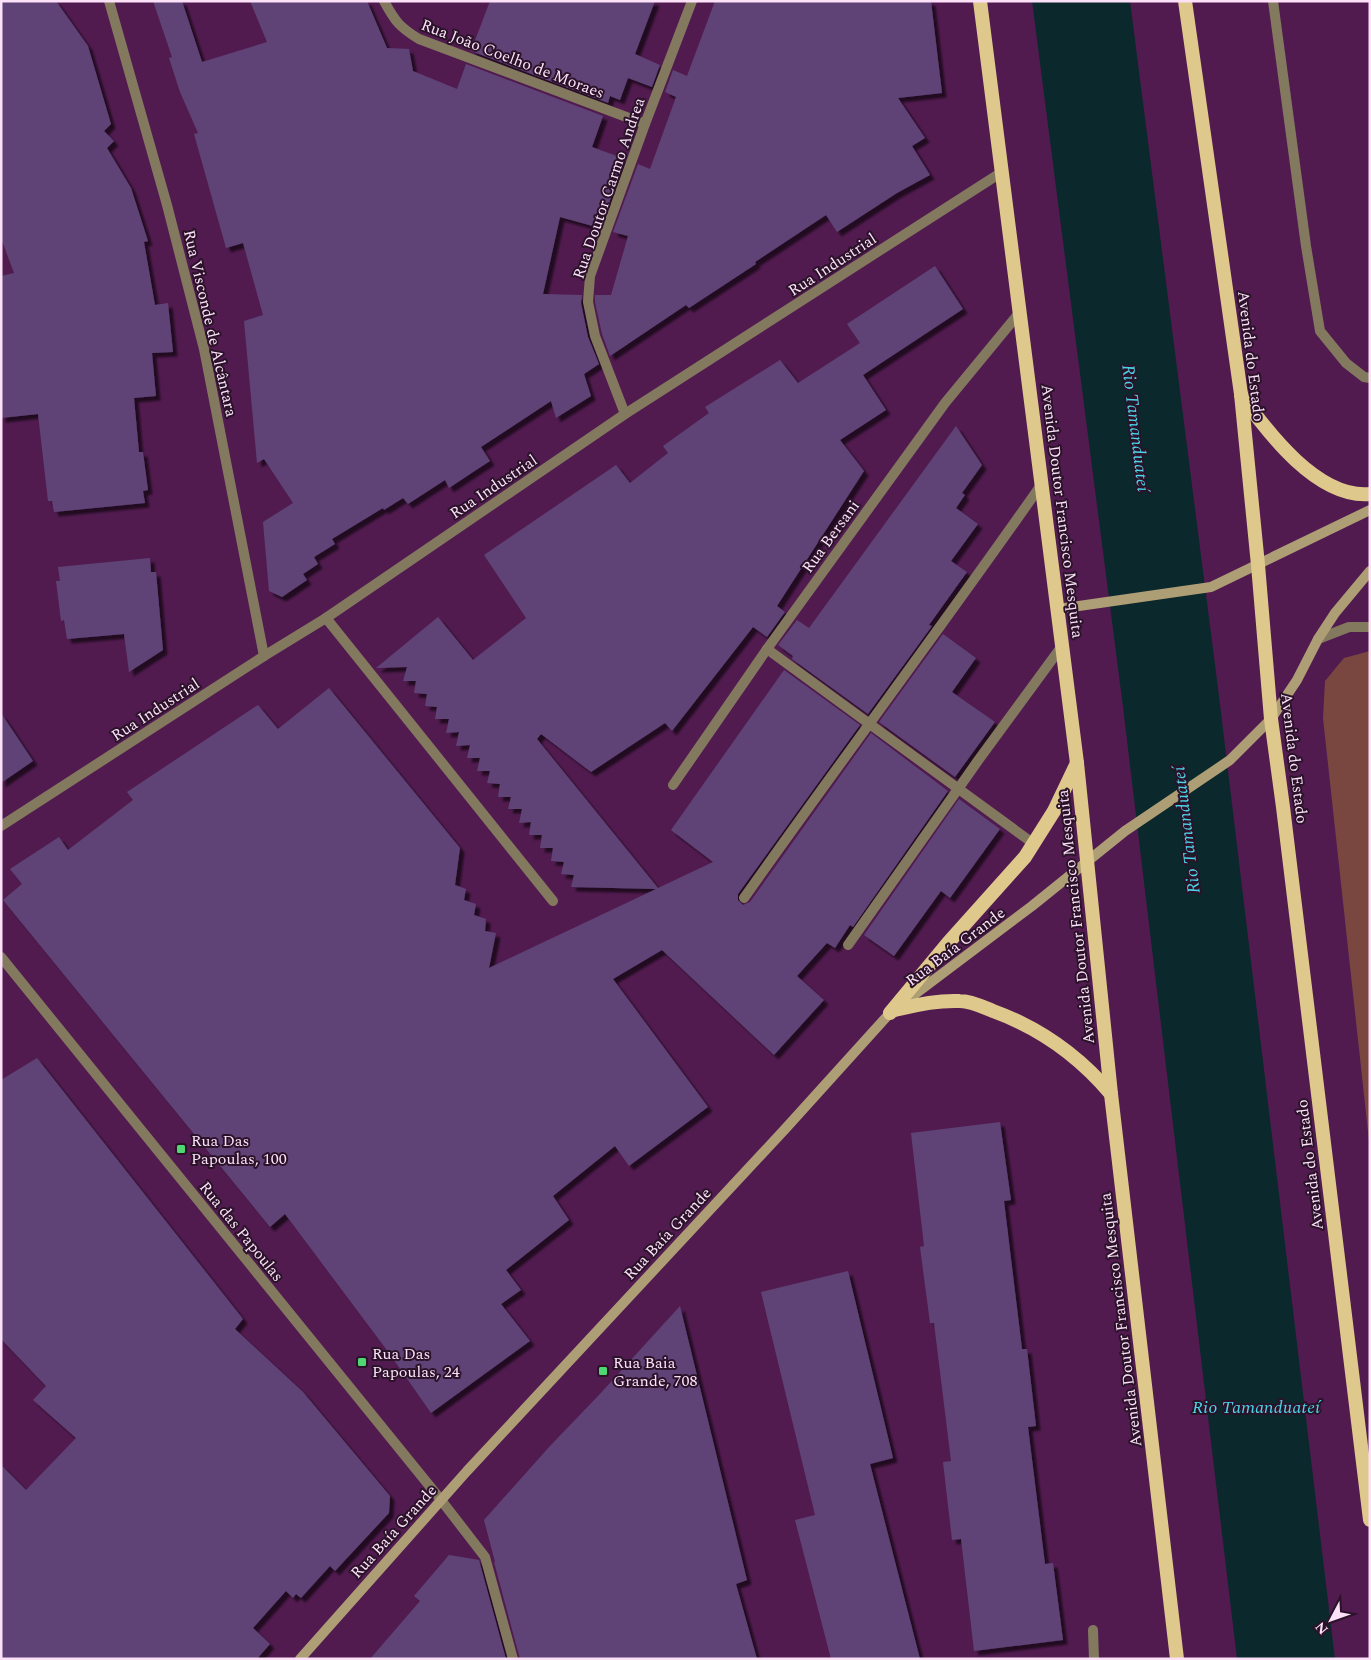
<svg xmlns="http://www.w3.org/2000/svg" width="1371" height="1660" font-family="Spectral,serif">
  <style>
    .green { fill: #794740 }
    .water { fill: #0b282c }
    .building { fill: #5f4376; filter: url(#shadow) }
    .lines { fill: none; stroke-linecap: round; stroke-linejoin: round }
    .service { stroke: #83795f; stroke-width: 10 }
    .pedestrian { stroke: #83795f; stroke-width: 10 }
    .minor { stroke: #83795f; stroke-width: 10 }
    .secondary { stroke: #ae9e75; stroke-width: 10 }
    .trunk { stroke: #dfc88c; stroke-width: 14 }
    .poi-dot { fill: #51d674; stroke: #2a1329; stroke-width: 2 }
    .labels { text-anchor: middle; stroke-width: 4; stroke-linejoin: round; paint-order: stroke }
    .street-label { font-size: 16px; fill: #fce1f9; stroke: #2a1329 }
    .poi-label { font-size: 16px; fill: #fce1f9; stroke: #2a1329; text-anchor: start }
    .water-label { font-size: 18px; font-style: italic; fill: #4cd3e7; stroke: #2a1329 }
  </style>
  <defs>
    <filter id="shadow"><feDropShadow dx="4.5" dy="4.5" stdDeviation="1" flood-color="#0009"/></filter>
  </defs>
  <rect width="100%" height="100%" fill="#521b50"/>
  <!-- green -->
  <polygon class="green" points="1370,651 1370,1150 1323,718 1325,681 1344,658"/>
  <!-- water -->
  <polygon class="water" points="1032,1 1130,1 1219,696 1335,1659 1237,1659 1123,707"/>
  <!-- building -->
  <g class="building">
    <polygon points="1,1 56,1 88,46 111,124 104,131 114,141 107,148 131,188 148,241 144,242 155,305 168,303 173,352 152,353 156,396 134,398 139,452 143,452 148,490 143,491 145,503 54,512 52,501 48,501 38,414 1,418 1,276 14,273 1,238"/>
    <polygon points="153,1 182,1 202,62 267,42 250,1 367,1 387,48 409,49 413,71 457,89 466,64 603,116 592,147 625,159 600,228 560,217 543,294 582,295 581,303 588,337 599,364 584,374 591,396 556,418 551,401 481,447 490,461 470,474 449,488 445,480 408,504 403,498 384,510 383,508 332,539 335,544 314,557 318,564 303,574 307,580 282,597 269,591 263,522 293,503 264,459 257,463 244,321 263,315 243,243 226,248 194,134 198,133 180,92 169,58 172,57"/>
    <polygon points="490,1 655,1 635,54 660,65 652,87 628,78 620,100 610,96 608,103 471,51"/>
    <polygon points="715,1 931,1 942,93 898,98 925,138 912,146 930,175 897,193 837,232 826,215 755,262 756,264 689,308 686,305 610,356 602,334 595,302 595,295 611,295 628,236 613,232 638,164 650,169 676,97 665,92 673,70 687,76"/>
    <polygon points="935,266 963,309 863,375 886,410 840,440 864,471 777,606 785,612 767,637 753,627 672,731 665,723 591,772 541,734 537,739 658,888 713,862 671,830 784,670 860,725 738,894 738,900 743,905 750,902 871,733 948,791 853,927 850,925 835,948 827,943 797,976 824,1000 774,1055 662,950 613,979 708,1107 629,1166 615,1146 553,1196 569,1220 506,1270 521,1290 501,1304 530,1341 431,1413 389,1353 285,1214 270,1227 3,900 22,884 10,869 59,837 68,850 133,800 127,792 258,705 278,729 329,688 460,848 455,885 466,889 464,900 476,904 474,915 486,919 485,931 496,933 489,968 656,889 571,887 574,875 561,874 564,862 551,861 553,848 540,848 542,835 529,835 531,822 519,823 522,809 508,809 511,797 498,797 500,784 487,783 490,771 477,771 480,758 467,758 470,745 456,746 459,732 446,733 449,719 435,719 437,707 425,706 427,694 414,693 416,681 403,681 407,667 376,668 438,617 473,660 526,618 484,555 616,465 630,483 668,453 663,446 709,413 705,407 780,360 798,383 860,343 847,324"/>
    <polygon points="956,426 982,465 962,493 965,495 956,508 978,524 951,561 967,572 929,625 932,626 868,714 792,659 793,656 778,645 797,620 809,628"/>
    <polygon points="150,558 151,572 156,572 163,650 129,672 124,634 67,639 64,620 61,621 56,581 60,581 58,567"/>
    <polygon points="943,634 976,658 952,692 995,722 955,777 879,722"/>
    <polygon points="1,713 33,761 1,783"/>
    <polygon points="959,799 1000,829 950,898 941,891 894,956 864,935"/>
    <polygon points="37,1058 243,1319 235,1329 303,1392 390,1496 389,1513 335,1571 330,1566 301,1598 296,1594 293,1598 286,1591 253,1628 270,1644 257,1659 1,1659 1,1465 26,1490 76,1438 33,1400 46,1386 1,1339 1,1080"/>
    <polygon points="1000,1122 1011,1200 1004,1201 1022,1349 1027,1349 1036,1426 1028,1427 1045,1564 1053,1563 1063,1640 974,1651 961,1539 952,1540 943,1462 951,1461 934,1323 930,1323 920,1247 924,1246 911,1133"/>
    <polygon points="848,1271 893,1458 870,1464 920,1659 831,1659 795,1520 815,1515 761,1292"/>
    <polygon points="680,1306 747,1580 736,1584 757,1659 520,1659 494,1562 495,1562 484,1520 550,1446 599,1395"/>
    <polygon points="449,1555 479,1560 506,1659 370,1659 420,1601 414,1596"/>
  </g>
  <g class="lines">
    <!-- service -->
    <g class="service">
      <polyline points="1273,1 1306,246 1320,331 1346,363 1364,377 1370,378"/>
      <polyline points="767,649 1034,844"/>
      <path d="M744,898C842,759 944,624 1041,485"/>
      <polyline points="848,945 977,762 1062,646"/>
      <polyline points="1093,1630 1094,1659"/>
    </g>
    <!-- pedestrian -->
    <polyline class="pedestrian" points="441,1500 485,1557 513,1659"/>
    <!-- minor -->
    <g class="minor">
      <polyline points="109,1 167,205 204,349 264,656"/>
      <path d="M384,1C395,21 399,27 419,39L645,124"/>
      <polyline points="625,414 595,336 588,302 590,276 645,124 692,1"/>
      <polyline points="326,618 553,901"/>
      <polyline points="1318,639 1349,627 1370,627"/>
      <polyline points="673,785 767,649 945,403 1020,312"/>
      <polyline points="1,826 264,656 326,618 625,414 1002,172"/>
      <polyline points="1,957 441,1500"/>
    </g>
    <!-- secondary -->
    <g class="secondary">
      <polyline points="1058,609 1211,587 1370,510"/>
      <polyline points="300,1659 467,1471 786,1128 890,1013 1032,906 1125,831 1230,760 1271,719 1297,680 1318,639 1335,613 1370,571"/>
    </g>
    <!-- trunk -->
    <g class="trunk">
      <polyline points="980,1 1077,763 1111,1094 1177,1659"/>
      <polyline points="1185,1 1241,394 1258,565 1271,719 1283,807 1370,1520"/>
      <path d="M1241,395C1268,433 1318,499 1370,494"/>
      <path d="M895,1010C917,1005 937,1000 960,1001C971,1001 983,1007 993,1011C1040,1028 1079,1056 1111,1094"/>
      <polyline points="890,1013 948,943 1025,857 1054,811 1077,763"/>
    </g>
  </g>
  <!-- markers -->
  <g class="poi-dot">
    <rect x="176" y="1144" width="10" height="10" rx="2.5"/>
    <rect x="357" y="1357" width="10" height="10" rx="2.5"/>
    <rect x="598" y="1366" width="10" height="10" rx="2.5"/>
  </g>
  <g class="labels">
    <!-- street labels -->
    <g class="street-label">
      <text transform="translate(513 58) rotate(21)" y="6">Rua João Coelho de Moraes</text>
      <text transform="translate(608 188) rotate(-71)" y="6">Rua Doutor Carmo Andrea</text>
      <text transform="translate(832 264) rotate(-33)" y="6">Rua Industrial</text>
      <text transform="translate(211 323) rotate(77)" y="6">Rua Visconde de Alcântara</text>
      <text transform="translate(1252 356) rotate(83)" y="6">Avenida do Estado</text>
      <text transform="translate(493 486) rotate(-34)" y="6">Rua Industrial</text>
      <text transform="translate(1063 511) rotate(83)" y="6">Avenida Doutor Francisco Mesquita</text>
      <text transform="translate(830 536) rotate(-54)" y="6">Rua Bersani</text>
      <text transform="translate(155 709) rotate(-33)" y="6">Rua Industrial</text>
      <text transform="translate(1295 758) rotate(83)" y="6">Avenida do Estado</text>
      <text transform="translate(1075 917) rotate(-96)" y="6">Avenida Doutor Francisco Mesquita</text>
      <text transform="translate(955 946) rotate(-37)" y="6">Rua Baía Grande</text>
      <text transform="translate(1309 1165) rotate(-97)" y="6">Avenida do Estado</text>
      <text transform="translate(242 1231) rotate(51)" y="6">Rua das Papoulas</text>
      <text transform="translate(667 1233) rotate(-47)" y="6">Rua Baía Grande</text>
      <text transform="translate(1120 1320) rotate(-97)" y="6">Avenida Doutor Francisco Mesquita</text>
      <text transform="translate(393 1531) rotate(-48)" y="6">Rua Baía Grande</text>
    </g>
    <!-- poi labels -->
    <g class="poi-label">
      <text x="191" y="1146">Rua Das<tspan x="191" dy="18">Papoulas, 100</tspan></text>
      <text x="372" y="1359">Rua Das<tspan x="372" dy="18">Papoulas, 24</tspan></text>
      <text x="613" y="1368">Rua Baia<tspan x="613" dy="18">Grande, 708</tspan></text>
    </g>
    <!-- water labels -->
    <g class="water-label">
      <text transform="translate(1136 428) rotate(83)" y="6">Rio Tamanduateí</text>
      <text transform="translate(1186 830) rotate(-97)" y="6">Rio Tamanduateí</text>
      <text x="1256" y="1413">Rio Tamanduateí</text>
    </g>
  </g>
  <!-- border -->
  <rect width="1371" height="1660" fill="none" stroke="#fce1f9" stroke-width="5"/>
  <!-- north arrow -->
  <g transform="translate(1331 1620) rotate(229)" stroke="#2a1329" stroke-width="4" paint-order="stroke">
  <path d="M0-4L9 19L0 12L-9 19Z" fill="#fce1f9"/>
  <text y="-8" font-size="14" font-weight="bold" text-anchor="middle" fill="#fce1f9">N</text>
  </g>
</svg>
